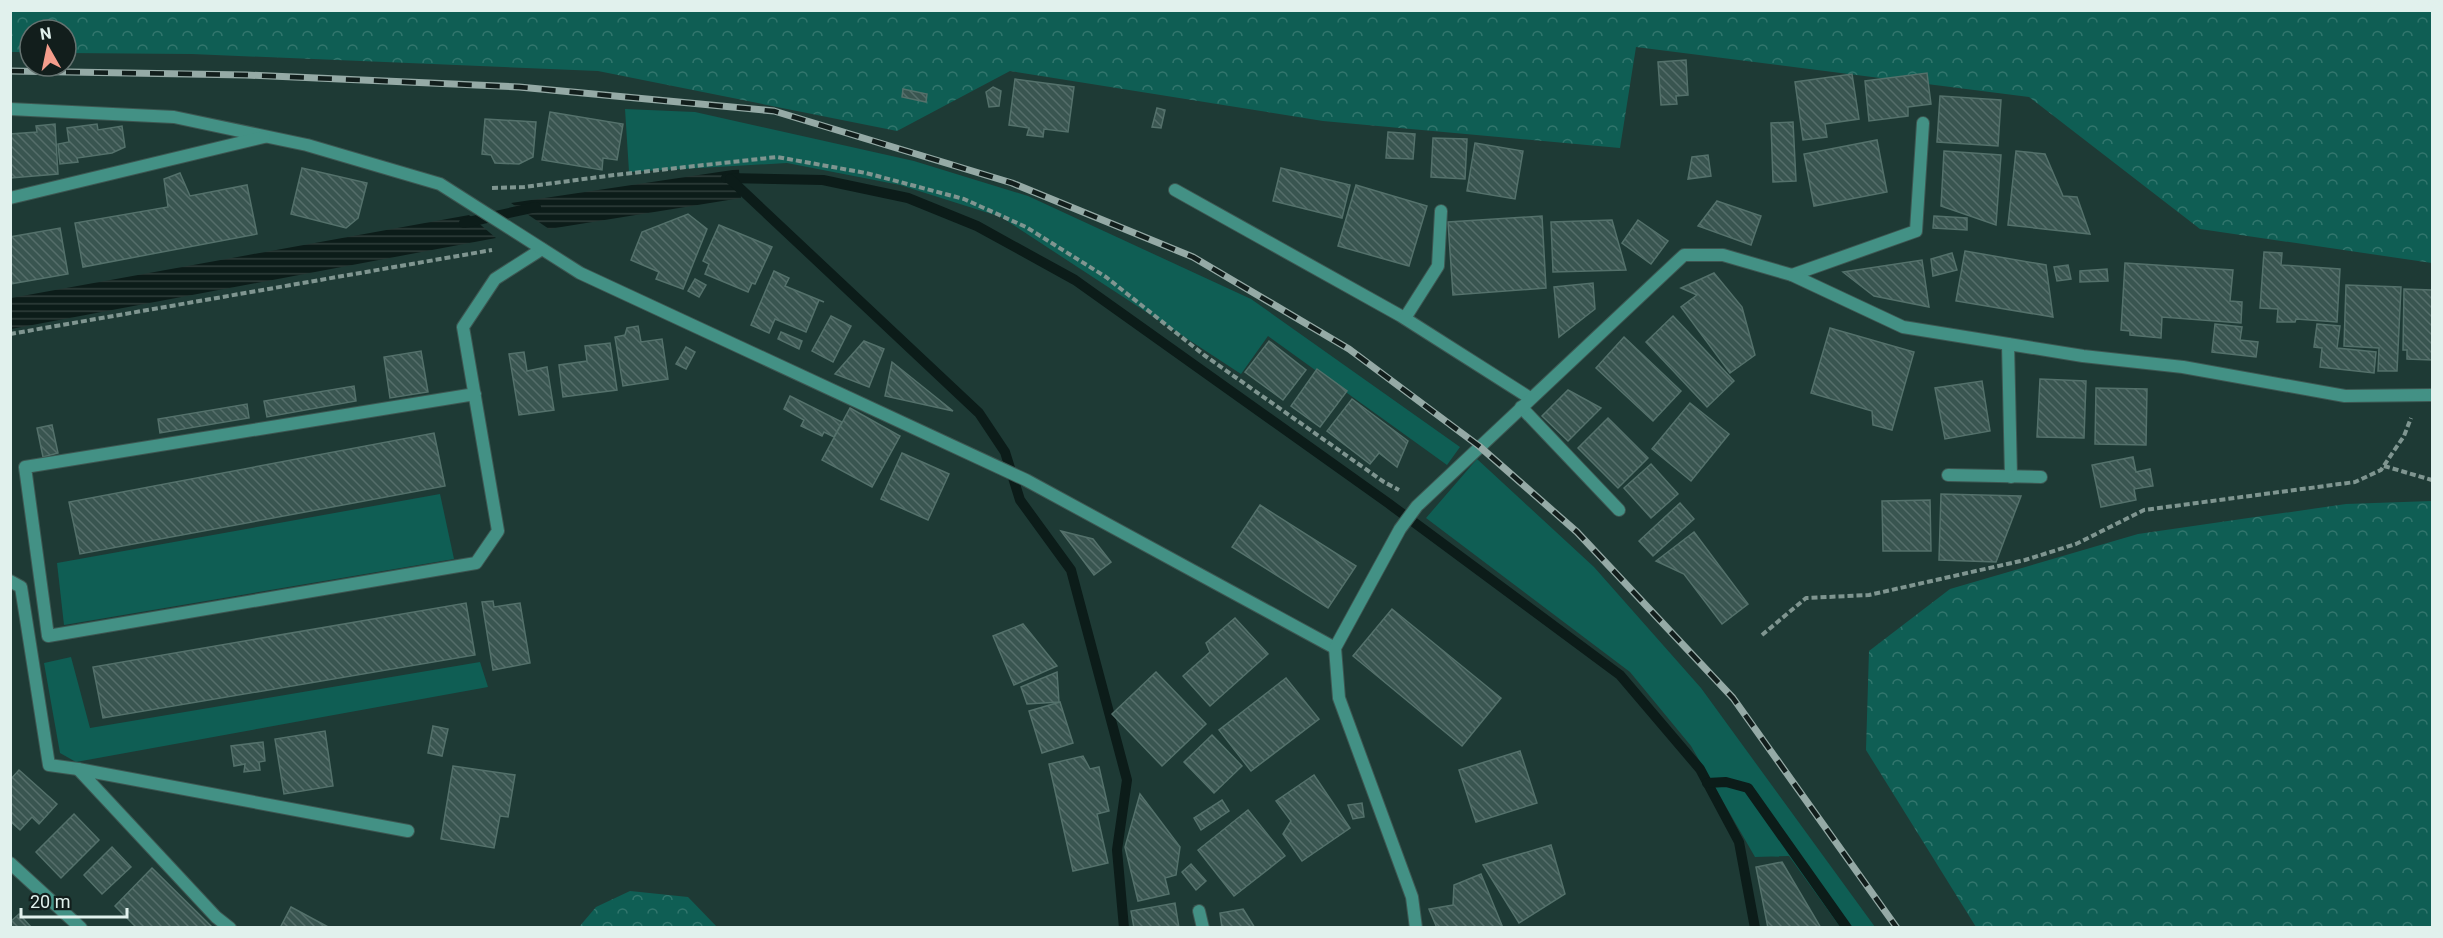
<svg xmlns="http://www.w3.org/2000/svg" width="2443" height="938" font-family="Roboto,sans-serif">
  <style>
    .green { fill: #0f5e54 }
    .forest { fill: url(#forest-crowns) }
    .water { fill: url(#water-rules) }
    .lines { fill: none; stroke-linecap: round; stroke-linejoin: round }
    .stream { stroke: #0c1c19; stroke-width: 10 }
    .building { fill: url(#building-back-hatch); stroke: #54716b; stroke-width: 1.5 }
    .lane-casing { stroke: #3d5752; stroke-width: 14 }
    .street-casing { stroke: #3d5752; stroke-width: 14 }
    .path { stroke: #7f9590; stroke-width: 4; stroke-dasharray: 6 3; stroke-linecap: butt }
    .lane { stroke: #439185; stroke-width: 12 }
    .street { stroke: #439185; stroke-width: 12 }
    .rail-casing { stroke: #95aaa6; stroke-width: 7 }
    .rail { stroke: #121e1c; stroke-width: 4.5; stroke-dasharray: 14; stroke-linecap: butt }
  </style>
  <defs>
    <pattern id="forest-crowns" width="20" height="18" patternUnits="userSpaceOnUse" patternTransform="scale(1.5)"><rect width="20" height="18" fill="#0f5e54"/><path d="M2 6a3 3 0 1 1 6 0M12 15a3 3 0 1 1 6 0" fill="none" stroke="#32766d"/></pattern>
    <pattern id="water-rules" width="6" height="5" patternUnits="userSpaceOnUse" patternTransform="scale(1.5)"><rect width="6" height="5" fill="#0c1c19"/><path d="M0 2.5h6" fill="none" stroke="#2f3d3b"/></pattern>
    <pattern id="building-back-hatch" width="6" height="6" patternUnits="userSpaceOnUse" patternTransform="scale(1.5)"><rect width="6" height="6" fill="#395550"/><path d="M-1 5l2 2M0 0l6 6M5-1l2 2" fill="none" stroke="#556e6a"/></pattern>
  </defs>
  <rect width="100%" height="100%" fill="#1e3a35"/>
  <!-- green -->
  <g class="green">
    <polygon points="625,109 695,112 914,161 1028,196 1251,299 1460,447 1447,465 1268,336 1241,374 1001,217 900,185 787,163 629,172"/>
    <polygon points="1477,459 1594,567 1701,688 1875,927 1840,927 1789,856 1755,857 1691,746 1630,672 1426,518"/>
    <polygon points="440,494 454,559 64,625 57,563"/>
    <polygon points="71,657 90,728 480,662 488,687 76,762 60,753 44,663"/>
  </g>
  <!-- forest -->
  <g class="forest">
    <polygon points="11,10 2432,11 2432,263 2200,229 2029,97 1636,47 1620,148 1323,121 1010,71 897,131 598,71 192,54 66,53 66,30 30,30 30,52 11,52"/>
    <polygon points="2432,501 2432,927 1976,927 1866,750 1869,651 1950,589 2138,534 2346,504"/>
    <polygon points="630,891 688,897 717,927 579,927 596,907"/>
  </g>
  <!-- water -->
  <g class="water">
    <polygon points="739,169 741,198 549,229 511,203"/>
    <polygon points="469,215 496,238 11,329 11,298"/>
  </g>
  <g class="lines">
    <!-- stream -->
    <g class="stream">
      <polyline points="726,178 823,180 908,198 977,226 1075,280 1388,503 1620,675 1700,769 1739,842 1755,928"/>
      <polyline points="730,179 979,413 1005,452 1020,500 1071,570 1127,780 1117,850 1124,928"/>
      <polyline points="464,223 536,207"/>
      <polyline points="1707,783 1726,782 1748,788 1847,928"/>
    </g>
  </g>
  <!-- building -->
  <g class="building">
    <polygon points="1686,60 1688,95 1676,96 1677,104 1661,105 1658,62"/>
    <polygon points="1927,73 1931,104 1908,107 1908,116 1869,121 1865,81"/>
    <polygon points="1852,74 1859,119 1825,124 1827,137 1803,140 1795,82"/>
    <polygon points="1015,79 1074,87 1068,132 1044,129 1043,137 1027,135 1029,128 1009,125"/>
    <polygon points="993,87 1001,91 999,106 989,107 986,92"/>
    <polygon points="903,89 927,94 926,102 902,97"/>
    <polygon points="1940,96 2001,100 1998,146 1937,142"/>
    <polygon points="1157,108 1165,110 1161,128 1152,127"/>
    <polygon points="550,112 623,124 617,160 603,158 602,170 542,160"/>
    <polygon points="485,119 536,122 533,157 519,164 495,163 491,155 482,154"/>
    <polygon points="1793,122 1796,181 1773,182 1771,123"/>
    <polygon points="55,124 58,174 11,178 10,134 37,132 36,126"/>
    <polygon points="97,124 98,130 122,126 125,147 112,153 77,158 78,162 60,164 58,144 69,142 67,128"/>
    <polygon points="1388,132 1415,134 1413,159 1386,158"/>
    <polygon points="1433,138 1467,139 1465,179 1431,177"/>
    <polygon points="1877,140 1887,192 1814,206 1804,154"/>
    <polygon points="1475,143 1523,151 1515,199 1467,191"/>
    <polygon points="1944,151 2001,155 1996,225 1941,206"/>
    <polygon points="2016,151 2045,154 2063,196 2077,197 2090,234 2008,225"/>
    <polygon points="1708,155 1711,176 1688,179 1692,157"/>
    <polygon points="302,168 367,183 358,218 346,228 291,214"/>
    <polygon points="1281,168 1350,185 1342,218 1273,201"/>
    <polygon points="180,173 190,196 247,185 257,234 83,267 75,223 168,207 164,179"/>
    <polygon points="1356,185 1427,206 1409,266 1338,246"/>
    <polygon points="1717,201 1761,216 1751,245 1698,226"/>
    <polygon points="688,214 707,229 683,289 656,279 659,272 631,260 642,232"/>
    <polygon points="1542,216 1546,288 1453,295 1448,222"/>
    <polygon points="1934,216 1967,218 1967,230 1933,228"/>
    <polygon points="1612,220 1626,270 1553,272 1551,222"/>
    <polygon points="1638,220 1668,241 1651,264 1622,243"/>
    <polygon points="719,225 772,247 755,284 752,283 748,292 705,274 709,264 703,261"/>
    <polygon points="60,228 68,274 10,284 10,237"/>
    <polygon points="1965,251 2046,265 2053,317 1956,301"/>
    <polygon points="2264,252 2282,253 2281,265 2340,269 2337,322 2296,319 2295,322 2277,322 2278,309 2260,308"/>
    <polygon points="1952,253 1957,270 1933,276 1931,259"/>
    <polygon points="1922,260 1929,307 1874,296 1843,272"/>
    <polygon points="2125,263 2233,270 2230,301 2242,302 2241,323 2162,317 2161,338 2130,335 2130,331 2121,330"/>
    <polygon points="2068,265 2071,279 2057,281 2054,267"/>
    <polygon points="2107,269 2108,281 2080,282 2080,271"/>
    <polygon points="774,271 789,278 785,286 824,302 819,300 806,332 775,319 769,333 751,325"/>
    <polygon points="1714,273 1742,307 1755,355 1730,373 1681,307 1697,295 1681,288"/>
    <polygon points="695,279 706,285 699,297 688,291"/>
    <polygon points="1593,283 1595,309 1559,337 1554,287"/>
    <polygon points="2346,285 2401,287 2397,371 2378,371 2379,348 2344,346"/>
    <polygon points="2404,289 2432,290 2432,360 2407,359 2407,350 2403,350"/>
    <polygon points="831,316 851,326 833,362 812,351"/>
    <polygon points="1673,316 1734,381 1707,407 1646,342"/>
    <polygon points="2215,324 2242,327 2240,340 2258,342 2256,357 2212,352"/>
    <polygon points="2317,324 2340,326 2337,348 2376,352 2374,373 2320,367 2322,348 2314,347"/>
    <polygon points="638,326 641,342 662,339 668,379 623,386 615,337 625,335 627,328"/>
    <polygon points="1830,328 1914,352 1892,430 1873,425 1872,411 1811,393"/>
    <polygon points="781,332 802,341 799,349 778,339"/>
    <polygon points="1624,337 1681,391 1653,421 1596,368"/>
    <polygon points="864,341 884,349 869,387 835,374"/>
    <polygon points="1269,341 1306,370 1283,400 1245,372"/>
    <polygon points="610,343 617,390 563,397 559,365 587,361 585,346"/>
    <polygon points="686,347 695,352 686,369 676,364"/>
    <polygon points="421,351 428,392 390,398 384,357"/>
    <polygon points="524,352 527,371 547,367 554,410 519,415 509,354"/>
    <polygon points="892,362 953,411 885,396"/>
    <polygon points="1317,369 1347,391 1320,427 1291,406"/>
    <polygon points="2040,379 2086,381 2084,438 2037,437"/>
    <polygon points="1982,381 1990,431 1945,439 1935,388"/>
    <polygon points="354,386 356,401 267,417 264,401"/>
    <polygon points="2096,388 2147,389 2146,445 2095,444"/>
    <polygon points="1568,390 1601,408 1568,441 1542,416"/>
    <polygon points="790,396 842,422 834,437 824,432 822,436 801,426 804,420 784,409"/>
    <polygon points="1352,399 1408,441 1397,467 1379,453 1370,464 1327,431"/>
    <polygon points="1690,403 1729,434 1691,481 1652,449"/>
    <polygon points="247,404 249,418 160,433 158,419"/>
    <polygon points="850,408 900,436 872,487 822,460"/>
    <polygon points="1608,418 1648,458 1618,488 1578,448"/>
    <polygon points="52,425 58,453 43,457 37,428"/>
    <polygon points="434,433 445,486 80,554 69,502"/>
    <polygon points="902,453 949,474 928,520 881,499"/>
    <polygon points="2133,457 2136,472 2150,469 2153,486 2134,489 2136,500 2101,507 2092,465"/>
    <polygon points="1651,464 1678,494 1651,518 1624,488"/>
    <polygon points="1941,494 2021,496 1996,562 1939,560"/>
    <polygon points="1930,500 1931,551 1883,551 1882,501"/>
    <polygon points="1680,503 1694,519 1653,556 1639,541"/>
    <polygon points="1260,505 1356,566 1328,608 1232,547"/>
    <polygon points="1061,531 1093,539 1111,562 1094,575"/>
    <polygon points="1694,532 1748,604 1722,624 1684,574 1656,561"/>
    <polygon points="493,601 494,607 520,603 530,663 493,670 482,602"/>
    <polygon points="466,603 475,655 103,718 93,667"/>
    <polygon points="1392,609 1501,698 1462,746 1353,656"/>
    <polygon points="1235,618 1268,654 1210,706 1183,676 1210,652 1206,643"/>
    <polygon points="1023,624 1057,666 1014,685 993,636"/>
    <polygon points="1057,672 1059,702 1027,704 1021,687"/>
    <polygon points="1156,672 1206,724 1162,766 1112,714"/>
    <polygon points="1286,678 1319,719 1251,771 1219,730"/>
    <polygon points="1060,702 1073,743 1042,753 1029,711"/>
    <polygon points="433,726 448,729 442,756 428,753"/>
    <polygon points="325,731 333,786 284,794 275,739"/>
    <polygon points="1212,735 1242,766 1214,793 1184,762"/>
    <polygon points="263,742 265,761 259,762 260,770 244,772 245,764 234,766 231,746"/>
    <polygon points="1520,751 1537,803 1476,822 1459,770"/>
    <polygon points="1083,756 1090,769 1099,767 1109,811 1097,814 1108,863 1073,871 1049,764"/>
    <polygon points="453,766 515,775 508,817 500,816 494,848 441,839"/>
    <polygon points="19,770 57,804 39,824 32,817 20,830 10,821 10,780"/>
    <polygon points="1314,775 1350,828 1302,861 1283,834 1291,821 1276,801"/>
    <polygon points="1140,794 1180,847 1176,875 1165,878 1169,894 1138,901 1125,847"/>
    <polygon points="1222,800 1229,811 1201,830 1194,818"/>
    <polygon points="1362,803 1364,817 1353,819 1348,805"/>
    <polygon points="1248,810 1285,856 1234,896 1198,850"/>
    <polygon points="74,814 99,840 61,878 36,852"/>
    <polygon points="1551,845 1565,894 1519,923 1483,865"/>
    <polygon points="112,847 131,867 102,894 84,875"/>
    <polygon points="1782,862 1821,928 1768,928 1756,867"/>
    <polygon points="1191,864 1206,881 1196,890 1182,872"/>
    <polygon points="152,868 213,928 137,928 115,906"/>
    <polygon points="1481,874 1503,928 1437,928 1429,909 1453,905 1454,885"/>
    <polygon points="1175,903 1179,928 1134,928 1131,911"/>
    <polygon points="291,907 330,928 280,928"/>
    <polygon points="1243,909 1255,928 1222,928 1220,913"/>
    <polygon points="19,914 32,928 10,928 10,922"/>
  </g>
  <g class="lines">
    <!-- lane casing -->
    <g class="lane-casing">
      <polyline id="lane" points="475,394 25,467 48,636 476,563 498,531 463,327 495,279 542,249"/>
    </g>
    <!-- street casing -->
    <g class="street-casing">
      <g id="street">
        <polyline points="10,109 174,117 307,145 440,184 580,273 1026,480 1335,648"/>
        <polyline points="1175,190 1401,316 1530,398"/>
        <polyline points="10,198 264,137"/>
        <polyline points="1792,275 1916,231 1923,123"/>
        <polyline points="1405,318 1438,266 1441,211"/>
        <polyline points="2008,344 2011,477"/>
        <polyline points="1521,407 1619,510"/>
        <polyline points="1948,475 2041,477"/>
        <polyline points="10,581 21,587 49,765 78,769"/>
        <polyline points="10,863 81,928"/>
        <polyline points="1199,911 1203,928"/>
        <polyline points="230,928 216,917 78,769 408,831"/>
        <polyline points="1416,928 1412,897 1339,698 1335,648 1400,529 1417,506 1684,255 1723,255 1792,275 1903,327 2083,356 2183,367 2345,396 2432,395"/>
      </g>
    </g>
    <!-- path -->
    <g class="path">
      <polyline points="492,188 524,187 614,175 777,157 866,173 964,199 1026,227 1106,277 1204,355 1384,482 1399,490"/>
      <polyline points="10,334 492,250"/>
      <polyline points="2384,466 2432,480"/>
      <polyline points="1762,635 1806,598 1869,595 2025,560 2076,544 2144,510 2355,482 2381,470 2404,436 2411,418"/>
    </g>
    <!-- lane -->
    <use href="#lane" class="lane"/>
    <!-- street -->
    <use href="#street" class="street"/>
    <!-- rail casing -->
    <g class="rail-casing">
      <polyline id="rail" points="10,71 246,75 519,87 774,111 1012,183 1193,257 1349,349 1479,446 1577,532 1733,698 1897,928"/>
    </g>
    <!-- rail -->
    <use href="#rail" class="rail"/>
  </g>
  <!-- border -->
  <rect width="2443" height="938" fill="none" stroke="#e1f1ed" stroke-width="24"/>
  <!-- north arrow -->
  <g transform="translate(48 48) rotate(351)"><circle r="28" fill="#121e1c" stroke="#657270" stroke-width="1.5"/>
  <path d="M0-4.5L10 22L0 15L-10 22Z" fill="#f49d8c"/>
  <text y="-9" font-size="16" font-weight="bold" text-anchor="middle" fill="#e1f1ed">N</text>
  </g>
  <!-- scale -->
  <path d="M21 908v9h106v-9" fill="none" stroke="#e1f1ed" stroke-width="3"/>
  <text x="30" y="908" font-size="18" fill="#e1f1ed" stroke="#121e1c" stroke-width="4.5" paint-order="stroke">20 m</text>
</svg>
